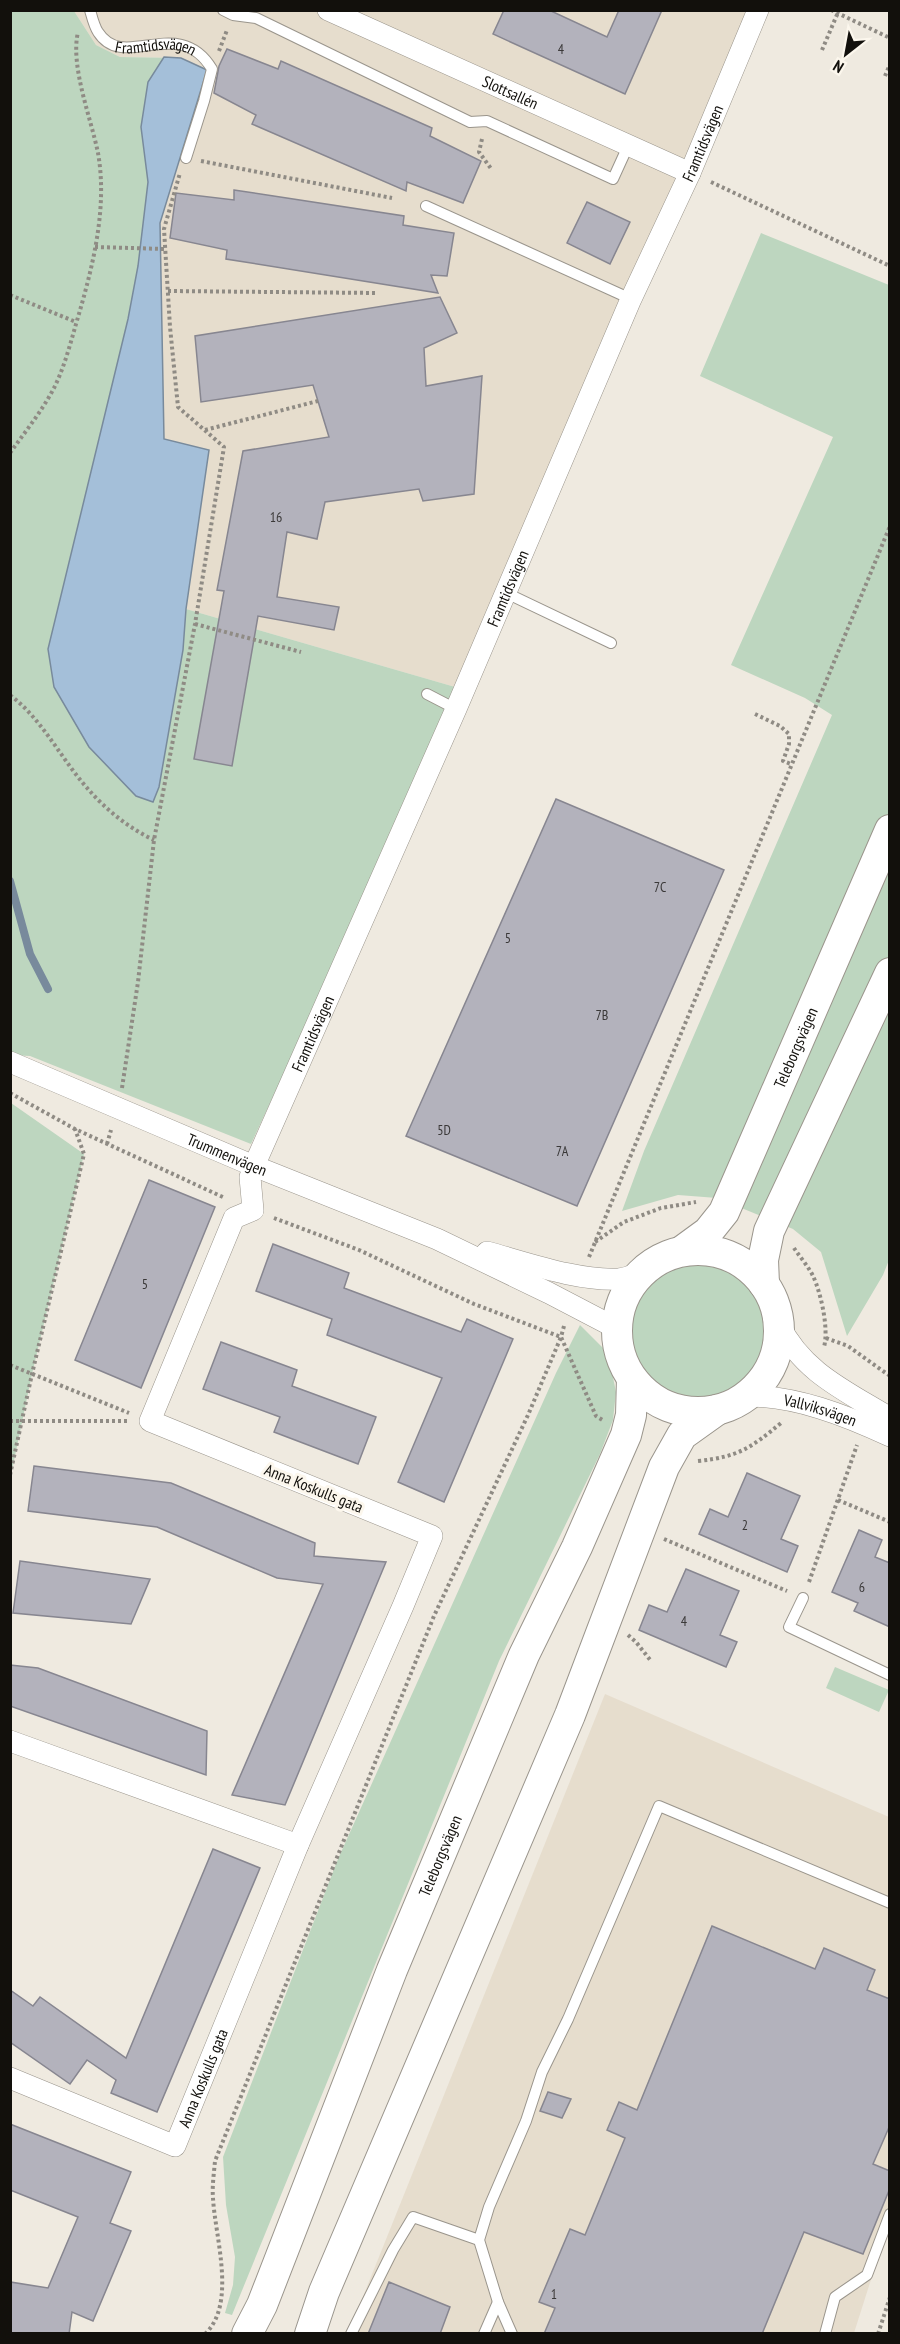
<svg xmlns="http://www.w3.org/2000/svg" width="900" height="2344" font-family="'PT Sans Narrow',sans-serif">
  <style>
    .built { fill: #e6ddcd }
    .green { fill: #bdd6bf }
    .water { fill: #a4bfd9; stroke: #788a9c; stroke-width: 1.5 }
    .lines { fill: none; stroke-linecap: round; stroke-linejoin: round }
    .stream { stroke: #788a9c; stroke-width: 8 }
    .building { fill: #b3b2bc; stroke: #878690; stroke-width: 1.5 }
    .service-casing { stroke: #9a958c; stroke-width: 12 }
    .minor-casing { stroke: #9a958c; stroke-width: 22 }
    .secondary-casing { stroke: #9a958c; stroke-width: 32 }
    .path { stroke: #8f8b84; stroke-width: 4; stroke-dasharray: 3 3; stroke-linecap: butt }
    .service { stroke: #fff; stroke-width: 10 }
    .minor { stroke: #fff; stroke-width: 21 }
    .secondary { stroke: #fff; stroke-width: 30 }
    .labels { text-anchor: middle; stroke-width: 6; stroke-linejoin: round; paint-order: stroke }
    .number-label { font-size: 14px; fill: #3a3838 }
    .street-label { font-size: 16px; fill: #12100c; stroke: #fcf7ed }
  </style>
  <rect width="100%" height="100%" fill="#efeae0"/>
  <!-- built -->
  <g class="built">
    <polygon points="74,11 759,11 462,689 186,609 209,450 164,439 160,223 207,70 181,58 120,57 96,45"/>
    <polygon points="605,1694 889,1817 889,2223 854,2333 348,2334"/>
  </g>
  <!-- green -->
  <g class="green">
    <polygon points="11,11 74,11 96,45 120,57 181,58 207,70 160,223 164,439 209,450 186,609 462,689 251,1144 30,1056 11,1055"/>
    <polygon points="761,233 889,285 889,1260 883,1275 847,1336 821,1252 793,1229 717,1198 678,1195 622,1211 644,1151 832,715 805,698 731,665 833,437 700,376"/>
    <polygon points="11,1103 84,1154 32,1374 11,1475"/>
    <circle cx="697" cy="1331" r="67"/>
    <polygon points="580,1325 608,1353 616,1392 613,1420 600,1454 499,1661 232,2315 225,2313 233,2285 235,2257 226,2205 223,2157 338,1859 556,1373"/>
    <polygon points="835,1667 889,1690 879,1712 826,1688"/>
  </g>
  <!-- water -->
  <polygon class="water" points="164,57 181,58 207,70 160,223 164,439 209,450 186,609 183,650 159,787 153,802 136,796 89,747 54,687 48,649 128,319 138,266 148,182 141,127 148,82"/>
  <g class="lines">
    <!-- stream -->
    <polyline class="stream" points="10,881 30,954 48,989"/>
  </g>
  <!-- building -->
  <g class="building">
    <polygon points="504,10 549,10 607,37 619,10 662,10 625,94 493,34"/>
    <polygon points="227,49 278,69 281,61 432,128 430,136 481,161 463,203 407,182 406,191 252,124 256,115 214,93 219,66"/>
    <polygon points="234,190 404,216 403,225 454,233 447,276 431,275 438,293 226,259 227,250 170,238 176,193 234,200"/>
    <polygon points="587,202 630,222 610,264 567,243"/>
    <polygon points="440,297 457,333 424,348 426,386 482,376 474,494 423,501 419,489 325,502 317,539 287,532 277,597 339,607 334,630 258,616 232,766 194,759 224,591 217,590 243,451 329,437 313,385 201,402 195,336"/>
    <polygon points="556,799 724,870 577,1206 406,1136"/>
    <polygon points="149,1180 215,1207 141,1388 75,1360"/>
    <polygon points="273,1244 349,1273 344,1288 461,1332 467,1319 513,1339 444,1502 398,1482 442,1378 327,1335 332,1319 256,1291"/>
    <polygon points="221,1342 297,1370 292,1386 376,1417 358,1464 274,1432 280,1417 203,1389"/>
    <polygon points="34,1466 171,1483 315,1543 314,1556 386,1562 285,1805 232,1795 323,1584 277,1578 157,1527 28,1511"/>
    <polygon points="747,1473 800,1496 781,1539 798,1546 787,1572 699,1534 710,1509 728,1517"/>
    <polygon points="859,1530 882,1540 875,1557 890,1563 890,1627 854,1611 858,1603 832,1592"/>
    <polygon points="20,1561 150,1579 131,1624 13,1613"/>
    <polygon points="686,1569 739,1591 720,1635 737,1642 726,1667 639,1630 649,1605 667,1612"/>
    <polygon points="10,1665 38,1668 207,1731 206,1775 10,1706"/>
    <polygon points="213,1849 260,1868 157,2112 111,2093 116,2080 87,2060 70,2084 10,2042 10,1990 33,2006 40,1997 126,2058"/>
    <polygon points="712,1926 815,1969 824,1948 875,1970 867,1990 890,1999 890,2125 873,2164 890,2171 890,2188 863,2254 804,2232 762,2334 544,2334 555,2308 539,2302 570,2229 585,2235 625,2138 607,2130 619,2102 637,2110"/>
    <polygon points="548,2092 571,2099 562,2118 540,2111"/>
    <polygon points="10,2124 131,2172 110,2223 131,2231 93,2321 72,2312 69,2334 10,2334 10,2282 48,2288 78,2217 10,2190"/>
    <polygon points="389,2282 450,2307 440,2334 368,2334"/>
  </g>
  <g class="lines">
    <!-- service casing -->
    <g class="service-casing">
      <g id="service">
        <path id="s1" d="M90,10C92,17 94,26 98,32C124,73 178,13 212,69L204,101L186,158"/>
        <polyline points="223,10 233,15 256,18 470,122 487,121 613,179 628,146"/>
        <polyline points="426,206 631,299"/>
        <polyline points="504,592 611,643"/>
        <polyline points="427,694 456,709"/>
        <polyline points="803,1598 789,1627 890,1675"/>
        <polyline points="351,2334 393,2250 413,2217 479,2240"/>
        <polyline points="484,2334 498,2302"/>
        <polyline points="512,2334 498,2302 479,2240 489,2207 526,2121 542,2072 568,2019 659,1806 890,1903"/>
        <polyline points="825,2334 835,2297 867,2275 890,2214"/>
      </g>
    </g>
    <!-- minor casing -->
    <g class="minor-casing">
      <g id="minor">
        <path id="s2" d="M328,10L690,173"/>
        <path id="s3" d="M10,1062L254,1166L437,1239L549,1293L616,1328"/>
        <path d="M487,1252C528,1263 577,1281 619,1279C626,1278 634,1275 641,1272"/>
        <path d="M779,1324C802,1372 846,1391 890,1418"/>
        <path id="s4" d="M747,1396C796,1396 845,1415 890,1436"/>
        <polyline points="10,1741 298,1845"/>
        <path id="s5" d="M10,2078L175,2146L298,1845L403,1606L432,1536L150,1421L234,1218L253,1210L250,1177L254,1166L456,709L631,299L690,173L758,10"/>
      </g>
    </g>
    <!-- secondary casing -->
    <g class="secondary-casing">
      <g id="secondary">
        <circle cx="698" cy="1331" r="81"/>
        <path id="s6" d="M682,1251L708,1232L724,1212L890,830"/>
        <polyline points="764,1284 763,1260 769,1231 890,973"/>
        <path id="s7" d="M247,2334L262,2305L392,1970L524,1655L577,1547L626,1435L631,1415L632,1379"/>
        <polyline points="310,2334 324,2292 570,1715 664,1467 682,1435 717,1410"/>
      </g>
    </g>
    <!-- path -->
    <g class="path">
      <polyline points="831,10 890,38"/>
      <polyline points="822,50 839,10"/>
      <polyline points="219,51 227,30"/>
      <polyline points="885,76 890,64"/>
      <polyline points="482,139 479,152 492,170"/>
      <polyline points="201,161 392,198"/>
      <polyline points="711,182 890,266"/>
      <polyline points="95,247 165,249"/>
      <polyline points="168,291 377,293"/>
      <polyline points="10,295 76,322"/>
      <polyline points="205,430 318,401"/>
      <path d="M10,453C25,432 42,411 54,388C64,368 70,345 76,324C92,270 108,209 98,153C91,118 70,66 78,32"/>
      <polyline points="195,624 301,652"/>
      <path d="M10,695C43,720 61,759 88,789C105,809 130,829 154,840"/>
      <polyline points="755,714 780,726 789,734 789,744 783,761 791,764"/>
      <polyline points="122,1088 138,982 154,840 195,624 224,447 178,407 170,327 164,229 180,173"/>
      <polyline points="10,1093 75,1129 225,1198"/>
      <polyline points="107,1144 111,1130"/>
      <polyline points="595,1242 624,1222 661,1208 696,1202"/>
      <path d="M794,1248C800,1257 808,1266 813,1276C821,1293 829,1329 824,1347"/>
      <polyline points="589,1257 890,526"/>
      <polyline points="564,1326 561,1337 596,1416 604,1421"/>
      <polyline points="826,1338 848,1346 890,1376"/>
      <polyline points="10,1365 129,1413"/>
      <polyline points="10,1421 128,1421"/>
      <path d="M698,1461C738,1457 751,1448 781,1423"/>
      <polyline points="10,1475 32,1374 84,1154 75,1129"/>
      <polyline points="838,1500 890,1522"/>
      <polyline points="664,1539 787,1591"/>
      <polyline points="809,1582 857,1445"/>
      <polyline points="628,1635 636,1642 651,1661"/>
      <path d="M205,2334C237,2304 215,2237 213,2198C212,2186 214,2173 215,2161L434,1616L528,1415L561,1337L474,1304L359,1250L274,1218"/>
      <polyline points="878,2334 890,2297"/>
    </g>
    <!-- service -->
    <use href="#service" class="service"/>
    <!-- minor -->
    <use href="#minor" class="minor"/>
    <!-- secondary -->
    <use href="#secondary" class="secondary"/>
  </g>
  <g class="labels">
    <!-- number labels -->
    <g class="number-label">
      <text x="561" y="54">4</text>
      <text x="276" y="522">16</text>
      <text x="660" y="892">7C</text>
      <text x="508" y="943">5</text>
      <text x="602" y="1020">7B</text>
      <text x="444" y="1135">5D</text>
      <text x="562" y="1156">7A</text>
      <text x="145" y="1289">5</text>
      <text x="745" y="1530">2</text>
      <text x="862" y="1592">6</text>
      <text x="684" y="1626">4</text>
      <text x="554" y="2299">1</text>
    </g>
    <!-- street labels -->
    <g class="street-label">
      <text dy="6" stroke="none"><textPath href="#s1" startOffset="87">Framtidsvägen</textPath></text>
      <text dy="6" stroke="none"><textPath href="#s2" startOffset="200">Slottsallén</textPath></text>
      <text dy="6" stroke="none"><textPath href="#s5" startOffset="2547">Framtidsvägen</textPath></text>
      <text dy="6" stroke="none"><textPath href="#s5" startOffset="2061">Framtidsvägen</textPath></text>
      <text dy="6" stroke="none"><textPath href="#s5" startOffset="1575">Framtidsvägen</textPath></text>
      <text dy="6" stroke="none"><textPath href="#s6" startOffset="237">Teleborgsvägen</textPath></text>
      <text dy="6" stroke="none"><textPath href="#s3" startOffset="236">Trummenvägen</textPath></text>
      <text dy="6" stroke="none"><textPath href="#s4" startOffset="75">Vallviksvägen</textPath></text>
      <text transform="translate(314 1488) rotate(22)" y="6">Anna Koskulls gata</text>
      <text dy="6" stroke="none"><textPath href="#s7" startOffset="516">Teleborgsvägen</textPath></text>
      <text dy="6" stroke="none"><textPath href="#s5" startOffset="252">Anna Koskulls gata</textPath></text>
    </g>
  </g>
  <!-- border -->
  <rect width="900" height="2344" fill="none" stroke="#12100c" stroke-width="24"/>
  <!-- north arrow -->
  <g transform="translate(846 54) rotate(211)" stroke="#fcf7ed" stroke-width="4.5" paint-order="stroke">
  <path d="M0-4.5L10 22L0 15L-10 22Z" fill="#12100c"/>
  <text y="-9" font-size="16" font-weight="bold" text-anchor="middle" fill="#12100c">N</text>
  </g>
</svg>
